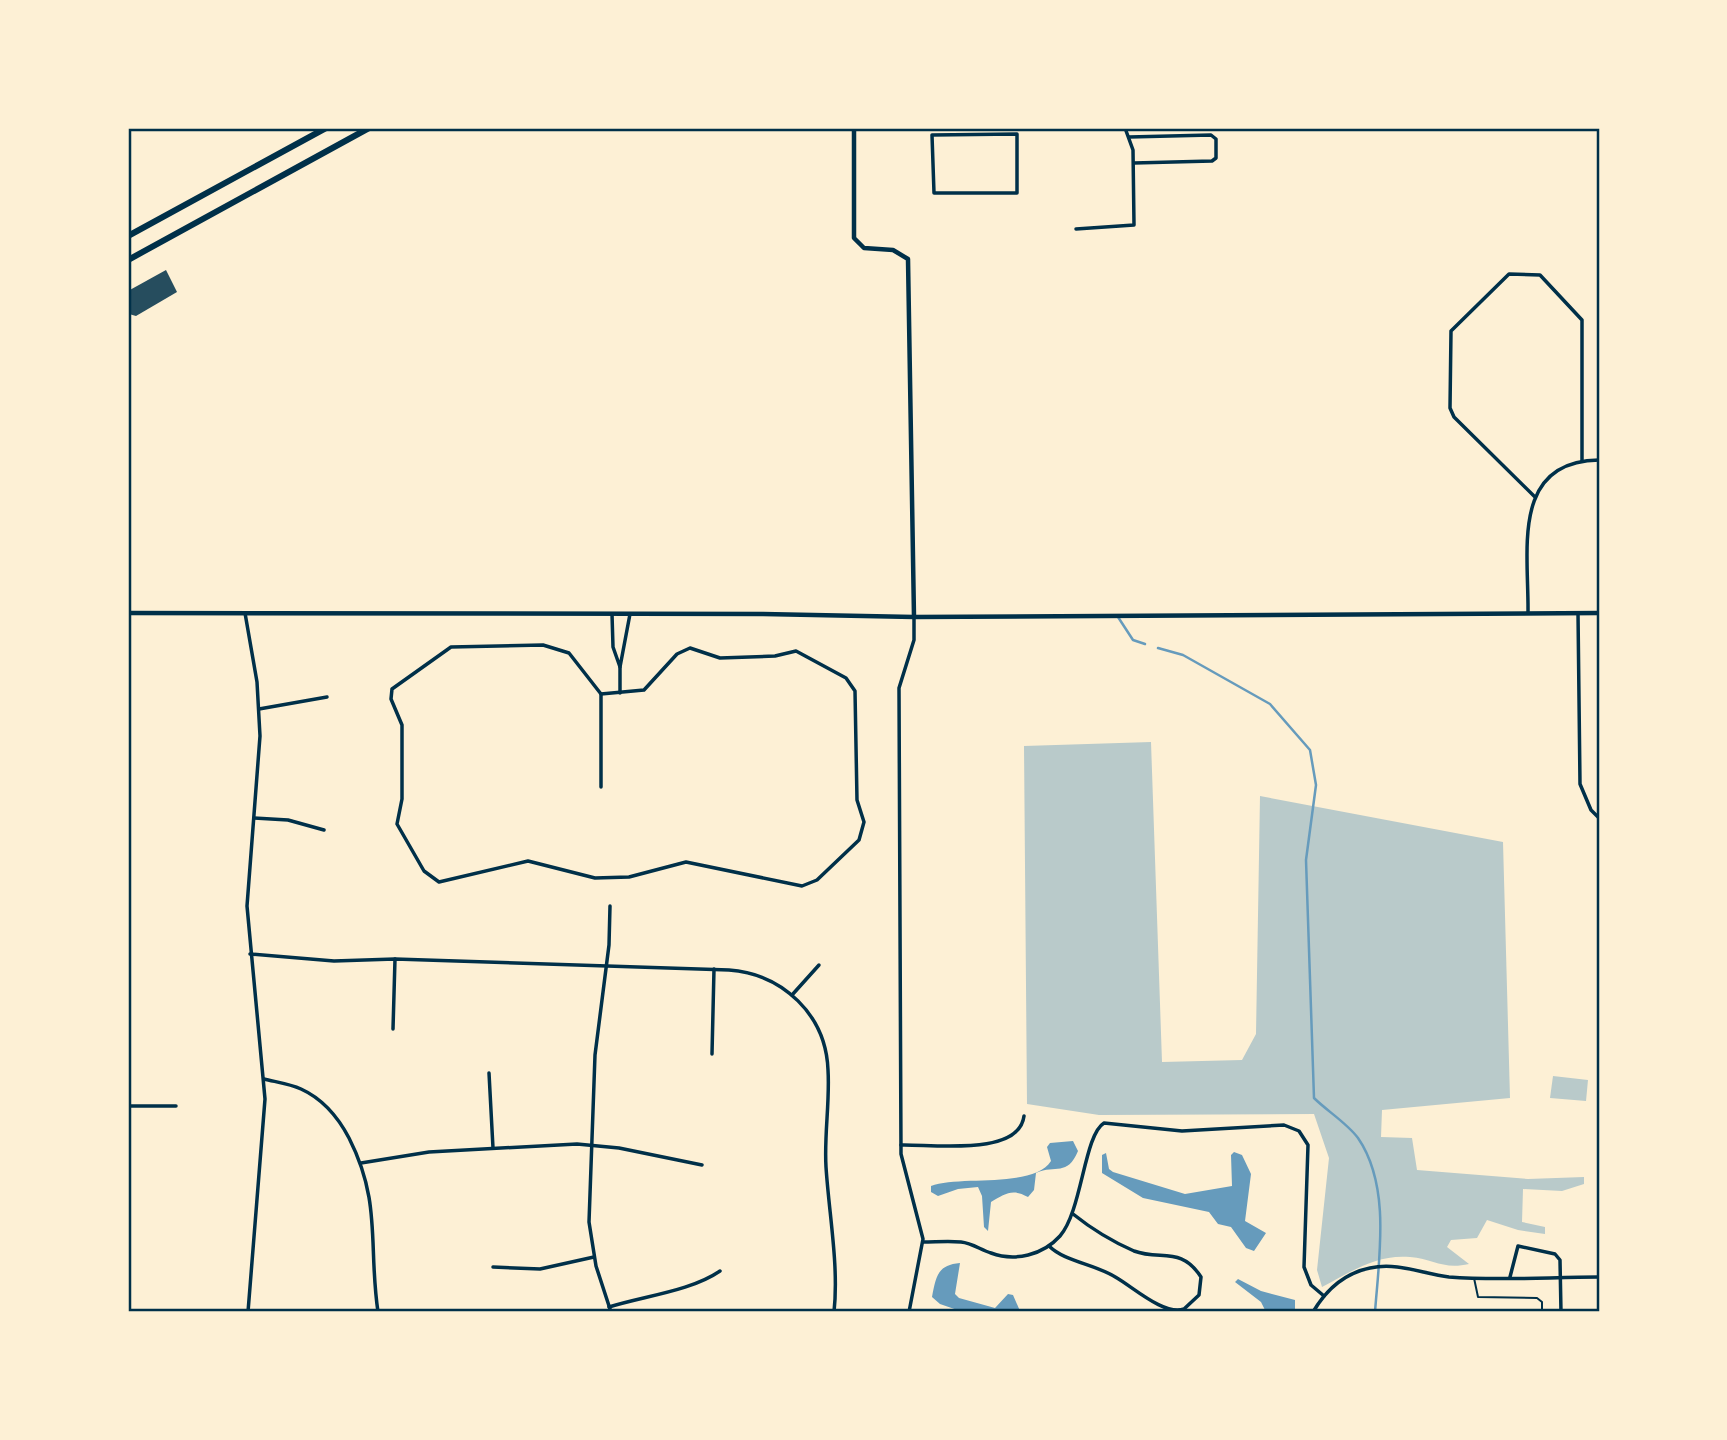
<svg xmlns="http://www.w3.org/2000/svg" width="1727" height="1440" font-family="Overpass,sans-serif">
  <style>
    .green { fill: #b9caca }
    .water { fill: #669bbc }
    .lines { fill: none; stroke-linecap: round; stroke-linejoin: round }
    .stream { stroke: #669bbc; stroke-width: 2.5 }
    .building { fill: #264d5e }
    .service { stroke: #003049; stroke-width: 2 }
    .minor { stroke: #003049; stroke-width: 3.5 }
    .tertiary { stroke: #003049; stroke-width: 4.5 }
    .primary { stroke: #003049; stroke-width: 6 }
    .neatline { fill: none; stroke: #003049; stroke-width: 2.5 }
  </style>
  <rect width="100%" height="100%" fill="#fdf0d5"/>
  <!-- green -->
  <g class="green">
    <path d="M1151,742L1162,1062L1242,1060L1256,1034L1260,796L1503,842L1510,1098L1382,1110L1381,1137L1412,1138L1417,1170L1528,1179L1584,1177V1184L1562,1191L1523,1189L1522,1222L1545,1227V1234L1518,1230L1487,1220L1477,1238L1451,1240L1447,1247L1469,1264C1443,1270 1434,1259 1410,1257C1376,1254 1351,1272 1322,1287L1317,1270L1329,1158L1314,1114L1099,1115L1027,1104L1024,746Z"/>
    <polygon points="1553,1076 1588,1080 1586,1101 1550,1098"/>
  </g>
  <!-- water -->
  <g class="water">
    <path d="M1073,1141L1078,1151C1067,1177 1056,1164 1036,1173L1034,1190L1028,1197C1012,1188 1005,1194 991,1202L988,1231L984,1227L982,1196L978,1187L958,1189L938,1196L931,1192V1186C959,1175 1033,1189 1051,1161L1047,1147L1050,1143Z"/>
    <polygon points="1234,1152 1242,1155 1251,1174 1245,1221 1266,1233 1254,1251 1246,1248 1231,1227 1218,1224 1209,1212 1143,1198 1102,1173 1102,1155 1106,1153 1109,1169 1113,1172 1185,1194 1232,1186 1231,1155"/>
    <path d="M960,1263L955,1294L959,1298L995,1308L1008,1294L1013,1295L1020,1311L1049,1312H963L940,1304L932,1297C936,1277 937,1265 960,1263Z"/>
    <polygon points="1238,1279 1261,1291 1295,1300 1295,1312 1266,1312 1261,1302 1235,1282"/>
  </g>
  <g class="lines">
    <!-- stream -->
    <g class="stream">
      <polyline points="1118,617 1133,640 1145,644"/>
      <path d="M1158,648L1183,655L1270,704L1310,750L1316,785L1306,860L1314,1098C1327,1111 1347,1123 1358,1138C1391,1186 1379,1258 1375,1312"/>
    </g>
  </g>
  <!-- building -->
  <polygon class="building" points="166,270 177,292 136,316 129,314 128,291"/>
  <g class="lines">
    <!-- service -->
    <polyline class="service" points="1474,1278 1478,1297 1537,1298 1542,1302 1542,1312"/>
    <!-- minor -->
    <g class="minor">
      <polygon points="1017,134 1017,193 934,193 932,135"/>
      <polyline points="1129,137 1211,135 1216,139 1216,158 1212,161 1134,163"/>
      <polyline points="1076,229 1134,225 1133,150 1125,128"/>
      <polyline points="1535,497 1454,417 1450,408 1451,331 1509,274 1540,275 1582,320 1582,461"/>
      <polyline points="245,613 257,682 260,736 247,906 265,1099 248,1312"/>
      <path d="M1528,613C1529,552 1510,461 1599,460"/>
      <polyline points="1578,613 1580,784 1591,810 1599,818"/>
      <polyline points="612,614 613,647 620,667 630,614"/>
      <polygon points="543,645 569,653 601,694 644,690 677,654 690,648 720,658 775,656 796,651 846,678 855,691 857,800 864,822 859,840 817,880 802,886 686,862 629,877 595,878 528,861 439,882 424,871 397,824 402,799 402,725 391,699 392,689 451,647"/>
      <polyline points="620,667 620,693"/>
      <polyline points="259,709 327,697"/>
      <polyline points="601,787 601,694"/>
      <polyline points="254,818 288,820 324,830"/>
      <polyline points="610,906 609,945 595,1055 589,1222 596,1266 611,1312"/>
      <path d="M250,954L334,961L395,959L729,970C783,974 826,1015 828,1070C830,1102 824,1135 826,1167C829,1214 839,1266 834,1312"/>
      <polyline points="792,995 819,965"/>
      <polyline points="393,1029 395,959"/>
      <polyline points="712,1054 714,969"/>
      <polyline points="489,1073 493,1148"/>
      <path d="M264,1079C276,1082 290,1084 301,1089C323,1099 338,1117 349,1138C382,1203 368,1245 378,1312"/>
      <polyline points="128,1106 176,1106"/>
      <path d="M901,1145C932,1144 1019,1157 1024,1116"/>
      <polyline points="361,1163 429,1152 577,1144 619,1148 702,1165"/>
      <path d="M923,1242C935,1242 949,1241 961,1242C972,1243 981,1250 991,1253C1015,1262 1043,1255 1060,1236C1082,1211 1084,1135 1104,1123L1182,1131L1284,1125L1299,1131L1308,1145L1304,1267L1311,1285L1324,1296"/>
      <path d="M1049,1246C1065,1262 1096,1264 1117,1278C1134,1288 1165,1316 1184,1309L1199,1295L1201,1277C1181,1246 1161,1261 1134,1251C1111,1241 1093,1230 1073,1214"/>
      <polyline points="493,1267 540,1269 594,1257"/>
      <polyline points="1510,1277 1518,1246 1555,1254 1560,1260 1561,1312"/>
      <path d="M609,1307C644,1296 691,1291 720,1271"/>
      <polyline points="909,1312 923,1239 901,1154 899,688 914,640 914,617"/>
      <path d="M1313,1312C1326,1290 1345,1273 1370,1268C1398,1262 1423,1274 1449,1277C1499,1281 1550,1277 1599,1277"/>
    </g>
    <!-- tertiary -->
    <g class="tertiary">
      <polyline points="854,128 854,238 864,248 893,250 908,259 914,617"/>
      <polyline points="128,613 763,614 914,617 1599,613"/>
    </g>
    <!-- primary -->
    <g class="primary">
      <polyline points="128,236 326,128"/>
      <polyline points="128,260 369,128"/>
    </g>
  </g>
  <!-- border -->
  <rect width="1727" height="1440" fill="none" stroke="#fdf0d5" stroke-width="259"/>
  <rect x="130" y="130" width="1468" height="1180" class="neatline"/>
</svg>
